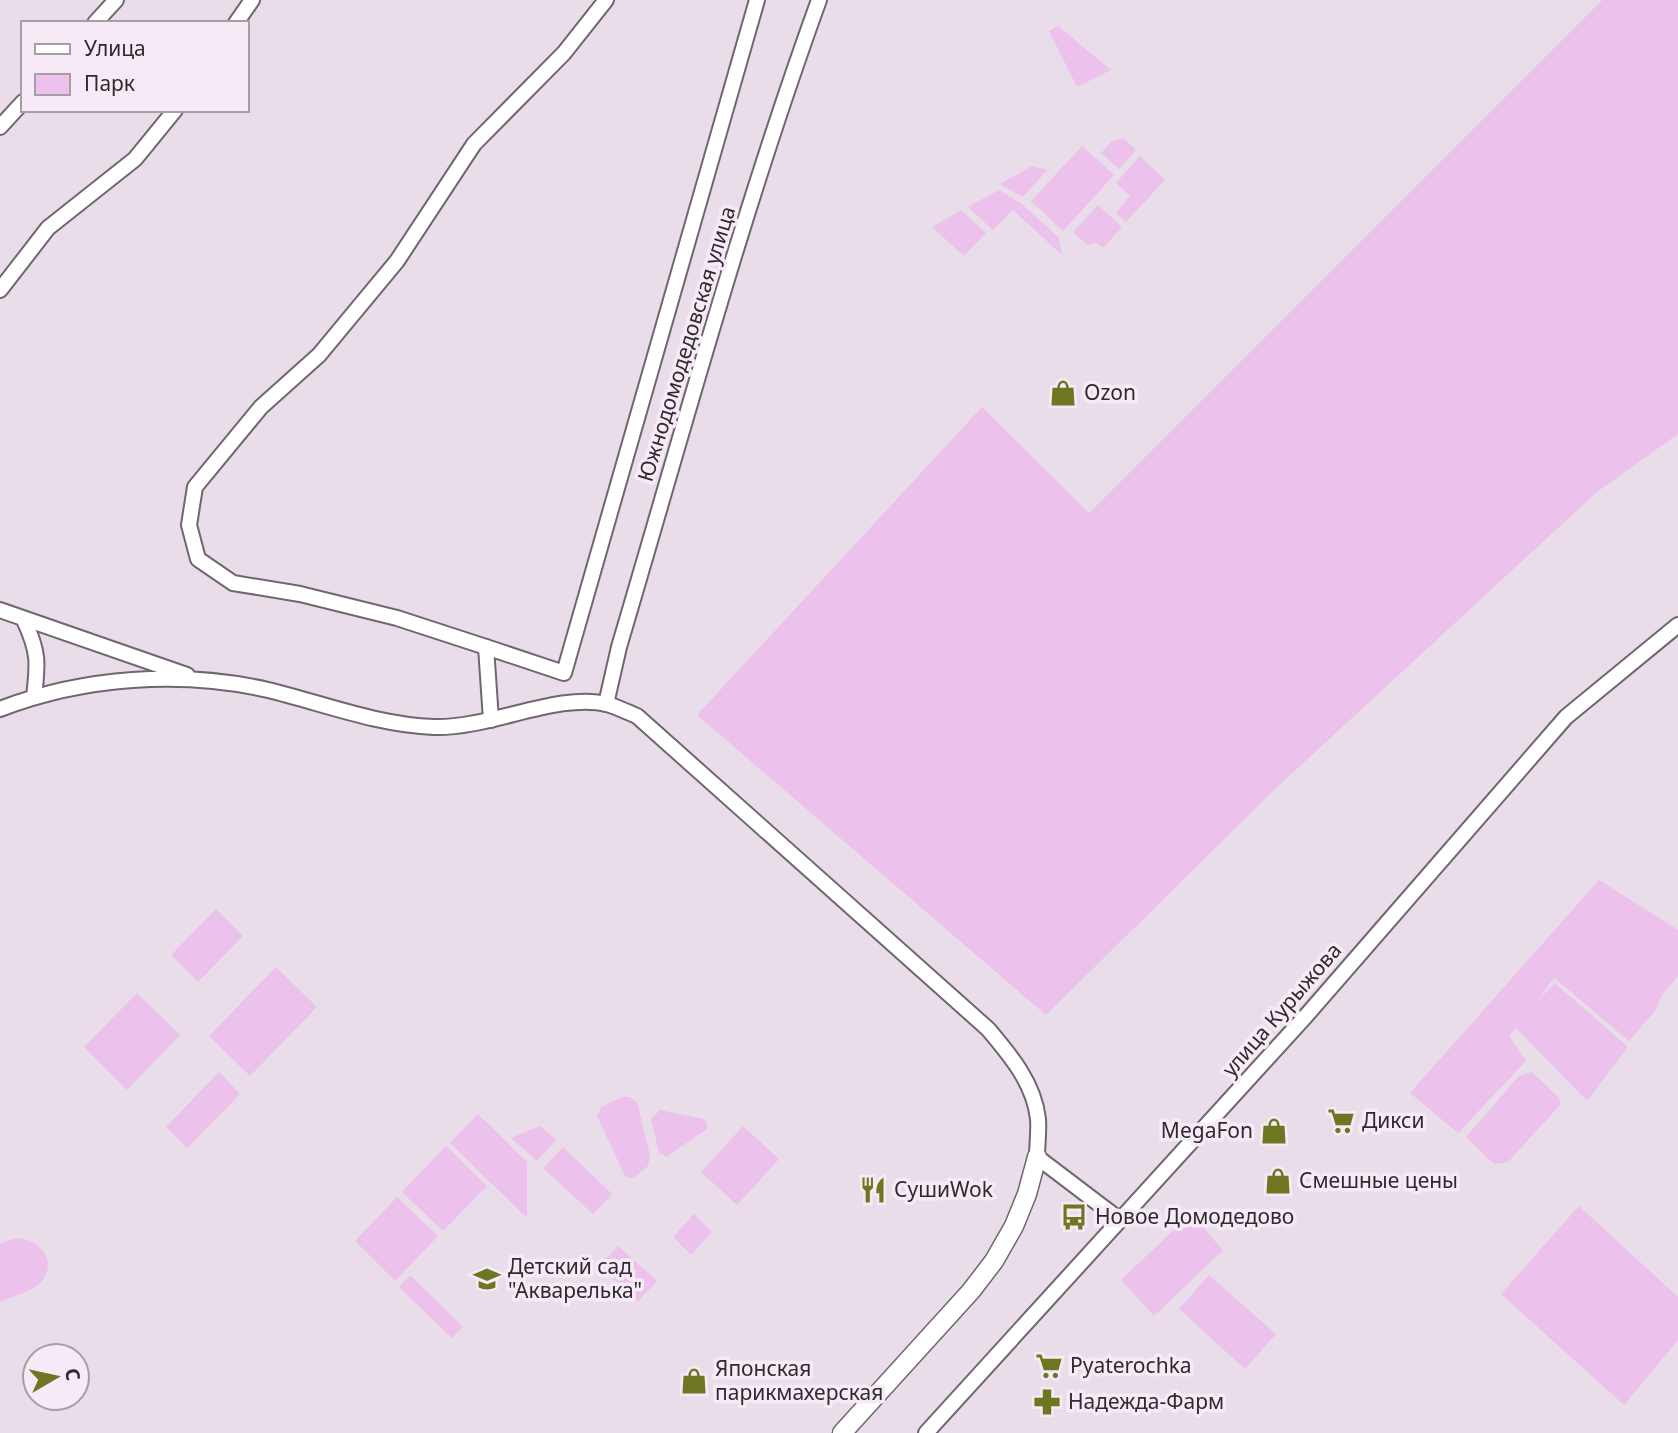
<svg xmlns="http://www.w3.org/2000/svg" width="1678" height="1433" font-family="'Noto Sans',sans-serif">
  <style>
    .green { fill: #ecc1ec }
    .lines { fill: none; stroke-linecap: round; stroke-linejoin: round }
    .minor-casing { stroke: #706670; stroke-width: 18 }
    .tertiary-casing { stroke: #706670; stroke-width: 21 }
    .minor { stroke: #fff; stroke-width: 14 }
    .tertiary { stroke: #fff; stroke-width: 18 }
    .labels { text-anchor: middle; stroke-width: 7; stroke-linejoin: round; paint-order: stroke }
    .street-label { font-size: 21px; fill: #2e2a2e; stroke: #f6eaf6 }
    .poi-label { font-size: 21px; fill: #2e2a2e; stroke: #f6eaf6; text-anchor: start }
  </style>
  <rect width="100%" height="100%" fill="#e9dde9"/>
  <!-- green -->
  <g class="green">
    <polygon points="1602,0 1678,0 1678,434 1597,492 1275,789 1046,1015 697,715 982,407 1089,513"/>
    <polygon points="1058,26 1111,70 1077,87 1049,31"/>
    <polygon points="1123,138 1136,150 1119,169 1101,153 1111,142"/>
    <polygon points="1082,146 1114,175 1063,231 1031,201"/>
    <polygon points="1140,156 1165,180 1126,222 1116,213 1130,196 1116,183"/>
    <polygon points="1032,166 1047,170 1023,197 1000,184"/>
    <polygon points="999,190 1022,204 1059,238 1062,255 1013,210 993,230 968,207"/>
    <polygon points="1098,205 1122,227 1103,248 1097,243 1087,245 1073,232"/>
    <polygon points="961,210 986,233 964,256 932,227"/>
    <polygon points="1599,880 1678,930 1678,976 1662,995 1655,1011 1629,1041 1554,978 1538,1000 1555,983 1628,1047 1587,1101 1516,1028 1509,1036 1526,1061 1458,1133 1410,1093"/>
    <polygon points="216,909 243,936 198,982 171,955"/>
    <polygon points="276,967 317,1007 250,1076 209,1036"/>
    <polygon points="137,993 180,1035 127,1090 84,1047"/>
    <polygon points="219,1072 240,1094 187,1148 166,1127"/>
    <polygon points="1532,1072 1559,1098 1561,1104 1508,1162 1494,1164 1466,1137 1519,1076"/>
    <polygon points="622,1097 629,1097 637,1102 650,1156 648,1166 633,1178 628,1178 625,1176 597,1116 601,1107"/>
    <polygon points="660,1110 704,1119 707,1123 707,1129 666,1157 659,1152 651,1119"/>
    <polygon points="478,1114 527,1162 527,1218 450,1143"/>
    <polygon points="540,1126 556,1140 537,1161 511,1138"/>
    <polygon points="743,1126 779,1159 737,1205 701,1172"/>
    <polygon points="446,1146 487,1186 443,1231 402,1192"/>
    <polygon points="563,1147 612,1194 593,1214 543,1168"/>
    <polygon points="397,1197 438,1236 395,1281 355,1241"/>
    <polygon points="1579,1206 1678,1297 1678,1340 1624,1405 1501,1294"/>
    <polygon points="694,1214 712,1232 691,1255 673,1237"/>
    <polygon points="1191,1214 1223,1250 1154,1316 1121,1280"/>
    <path d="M16,1238C39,1238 60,1262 40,1283C31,1292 12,1296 0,1302V1244Z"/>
    <polygon points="618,1246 657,1281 638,1301 600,1266"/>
    <polygon points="410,1275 463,1327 452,1338 399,1287"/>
    <polygon points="1209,1275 1276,1334 1245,1369 1179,1309"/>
  </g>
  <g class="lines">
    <!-- minor casing -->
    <g class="minor-casing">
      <g id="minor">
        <polyline points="95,23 116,0"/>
        <polyline points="236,23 252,0"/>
        <polyline points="0,127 23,102"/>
        <polyline points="0,290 48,228 135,159 175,110"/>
        <polyline points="0,610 187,675"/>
        <path d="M24,620C39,652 38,663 34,697"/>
        <polyline points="486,647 397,618 300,594 233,583 198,559 189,525 195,487 261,407 319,355 397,261 474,144 564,53 606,0"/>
        <path d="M606,704L619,647C683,431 742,212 819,0"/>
        <path d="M0,709C83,677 181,670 268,690C322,703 377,725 434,727C488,729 559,692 607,704C617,707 627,712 637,716L988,1029C1010,1055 1034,1083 1038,1119C1039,1131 1037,1145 1037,1157L1120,1220"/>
        <polyline points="491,720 486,647 564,673 757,0"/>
        <polyline points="926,1433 1305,1017 1566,717 1678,625"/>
      </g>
    </g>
    <!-- tertiary casing -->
    <g class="tertiary-casing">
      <polyline id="tertiary" points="842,1433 971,1291 994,1261 1014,1226 1027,1194 1037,1157"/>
    </g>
    <!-- minor -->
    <use href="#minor" class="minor"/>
    <!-- tertiary -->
    <use href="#tertiary" class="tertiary"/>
  </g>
  <!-- icons -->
  <defs>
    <g id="shop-bare" transform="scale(2.1)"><path d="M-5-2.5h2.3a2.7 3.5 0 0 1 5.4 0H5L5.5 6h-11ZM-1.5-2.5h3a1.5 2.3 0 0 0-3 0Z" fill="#6d7721" stroke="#f6eaf6" stroke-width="2.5" paint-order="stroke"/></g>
    <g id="supermarket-bare" transform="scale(2.1)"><path d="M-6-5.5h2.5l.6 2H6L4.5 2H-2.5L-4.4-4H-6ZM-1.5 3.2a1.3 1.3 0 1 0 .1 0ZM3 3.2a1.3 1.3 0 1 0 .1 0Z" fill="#6d7721" stroke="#f6eaf6" stroke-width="2.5" paint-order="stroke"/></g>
    <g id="restaurant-bare" transform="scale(2.1)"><path d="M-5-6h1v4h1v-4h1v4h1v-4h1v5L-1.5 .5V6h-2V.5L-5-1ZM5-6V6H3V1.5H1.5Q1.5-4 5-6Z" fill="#6d7721" stroke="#f6eaf6" stroke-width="2.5" paint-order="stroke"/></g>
    <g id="bus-bare" transform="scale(2.1)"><path d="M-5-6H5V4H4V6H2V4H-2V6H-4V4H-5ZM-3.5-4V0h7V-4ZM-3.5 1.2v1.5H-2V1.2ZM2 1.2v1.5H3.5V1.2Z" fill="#6d7721" stroke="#f6eaf6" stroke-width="2.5" paint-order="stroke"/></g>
    <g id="school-bare" transform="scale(2.1)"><path d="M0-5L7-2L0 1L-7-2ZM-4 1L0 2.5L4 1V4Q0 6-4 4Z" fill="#6d7721" stroke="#f6eaf6" stroke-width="2.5" paint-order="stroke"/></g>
    <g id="pharmacy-bare" transform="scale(2.1)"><path d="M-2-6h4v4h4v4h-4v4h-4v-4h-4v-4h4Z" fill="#6d7721" stroke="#f6eaf6" stroke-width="2.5" paint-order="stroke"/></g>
  </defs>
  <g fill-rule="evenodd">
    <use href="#shop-bare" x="1063" y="393"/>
    <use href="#supermarket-bare" x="1341" y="1121"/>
    <use href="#shop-bare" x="1274" y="1131"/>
    <use href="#shop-bare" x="1278" y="1181"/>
    <use href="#restaurant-bare" x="873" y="1190"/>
    <use href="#bus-bare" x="1074" y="1217"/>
    <use href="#school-bare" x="487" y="1279"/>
    <use href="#supermarket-bare" x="1049" y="1366"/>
    <use href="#shop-bare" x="694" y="1381"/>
    <use href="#pharmacy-bare" x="1047" y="1402"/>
  </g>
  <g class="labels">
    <!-- street labels -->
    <g class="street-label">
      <text transform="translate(687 344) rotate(-73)" y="7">Южнодомодедовская улица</text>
      <text transform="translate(1282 1010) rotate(-49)" y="7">улица Курыжова</text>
    </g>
    <!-- poi labels -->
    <g class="poi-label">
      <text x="1084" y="400">Ozon</text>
      <text x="1362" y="1128">Дикси</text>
      <text x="1253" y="1138" text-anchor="end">MegaFon</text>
      <text x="1299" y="1188">Смешные цены</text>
      <text x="894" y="1197">СушиWok</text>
      <text x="1095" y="1224">Новое Домодедово</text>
      <text x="508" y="1274">Детский сад<tspan x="508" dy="24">"Акварелька"</tspan></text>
      <text x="1070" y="1373">Pyaterochka</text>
      <text x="715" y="1376">Японская<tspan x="715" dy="24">парикмахерская</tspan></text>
      <text x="1068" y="1409">Надежда-Фарм</text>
    </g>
  </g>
  <!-- legend -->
  <rect x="21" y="21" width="228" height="91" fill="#f6eaf6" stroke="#a69da6" stroke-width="2"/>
  <rect x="35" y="44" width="35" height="10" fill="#ffffff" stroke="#a69da6" stroke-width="2"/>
  <text x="84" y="56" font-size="21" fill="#2e2a2e">Улица</text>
  <rect x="35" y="74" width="35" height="21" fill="#ecc1ec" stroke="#a69da6" stroke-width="2"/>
  <text x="84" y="91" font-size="21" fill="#2e2a2e">Парк</text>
  <!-- north arrow -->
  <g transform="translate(56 1377) rotate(81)"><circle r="33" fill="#f6eaf6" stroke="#a69da6" stroke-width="2"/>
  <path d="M0-5L12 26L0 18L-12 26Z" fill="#6d7721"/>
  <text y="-10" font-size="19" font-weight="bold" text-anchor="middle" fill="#2e2a2e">С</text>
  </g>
</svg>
